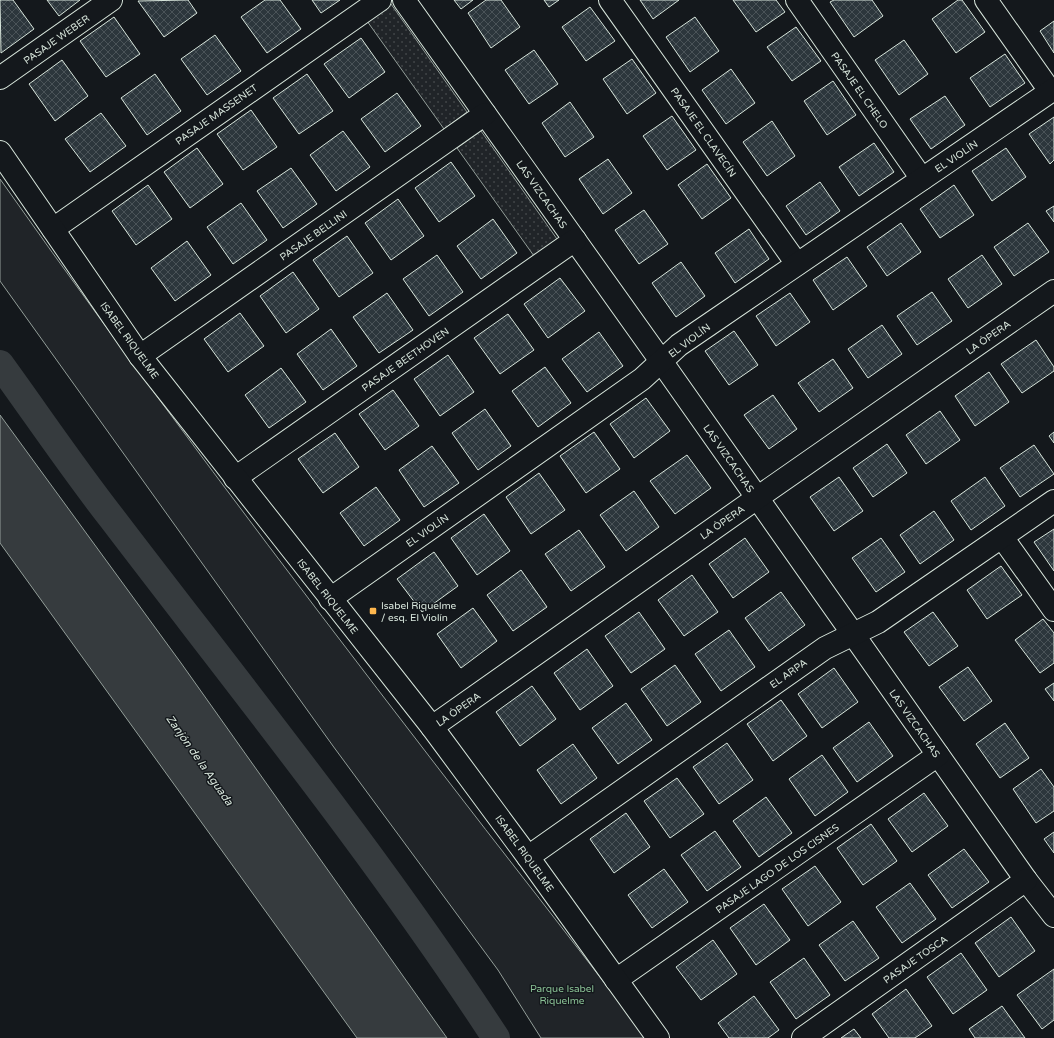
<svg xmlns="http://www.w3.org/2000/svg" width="1054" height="1038" font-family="'Varela Round',sans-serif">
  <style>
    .grass { fill: url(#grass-dots); stroke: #939e99 }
    .park { fill: #202428; stroke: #939e99 }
    .water { fill: #363b3e; stroke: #939e99 }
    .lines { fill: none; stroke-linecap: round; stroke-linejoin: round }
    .canal { stroke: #363b3e; stroke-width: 28 }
    .building { fill: url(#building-cross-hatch); stroke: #d8e6dc }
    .minor-casing { stroke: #d8e6dc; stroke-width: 24 }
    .tertiary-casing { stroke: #d8e6dc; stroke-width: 24 }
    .minor { stroke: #14181c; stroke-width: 22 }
    .tertiary { stroke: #14181c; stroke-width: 22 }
    .poi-dot { fill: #ffb74d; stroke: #14181c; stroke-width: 1.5 }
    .labels { text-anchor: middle; stroke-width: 3; stroke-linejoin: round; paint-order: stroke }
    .street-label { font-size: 10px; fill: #d8e6dc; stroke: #14181c }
    .poi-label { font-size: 10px; fill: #d8e6dc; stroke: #14181c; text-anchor: start }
    .park-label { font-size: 10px; fill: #8ac095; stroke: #14181c }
    .water-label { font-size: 11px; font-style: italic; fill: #d8e6dc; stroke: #14181c }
  </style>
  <defs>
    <pattern id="grass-dots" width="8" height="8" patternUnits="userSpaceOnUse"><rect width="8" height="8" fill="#202428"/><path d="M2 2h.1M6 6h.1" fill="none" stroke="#404447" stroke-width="1.8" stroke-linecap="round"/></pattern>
    <pattern id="building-cross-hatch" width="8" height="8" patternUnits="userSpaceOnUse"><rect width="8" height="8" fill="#2c363c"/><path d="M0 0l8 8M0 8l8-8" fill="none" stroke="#4a5358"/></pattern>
  </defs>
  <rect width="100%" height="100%" fill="#14181c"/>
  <!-- grass -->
  <g class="grass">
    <polygon points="391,4 467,112 444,129 367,21"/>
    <polygon points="481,131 557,239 534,256 457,148"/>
  </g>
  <!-- park -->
  <path class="park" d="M0,179C139,376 285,569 432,760C503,853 576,944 646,1038H541L498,970L333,746L0,281Z"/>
  <!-- water -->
  <polygon class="water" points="0,415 181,663 447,1038 357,1038 0,543"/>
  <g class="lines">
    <!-- canal -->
    <path class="canal" d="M0,364C37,415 72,467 111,517C242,689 378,857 496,1038"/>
  </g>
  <!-- building -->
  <g class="building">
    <polygon points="0,0 13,0 34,29 1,53"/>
    <polygon points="47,0 80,0 59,16"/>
    <polygon points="188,0 197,13 164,37 138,1"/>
    <polygon points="265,0 280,0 301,29 267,53 241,17"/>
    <polygon points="312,0 340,0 321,13"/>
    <polygon points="454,0 473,0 461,9"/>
    <polygon points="486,0 501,0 520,27 491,48 468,13"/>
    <polygon points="544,0 559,0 549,7"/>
    <polygon points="640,0 679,0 653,19"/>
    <polygon points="733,0 776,0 785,12 756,32"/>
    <polygon points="834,0 872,0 883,16 854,37 830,2"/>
    <polygon points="958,0 962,0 985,32 956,53 932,19"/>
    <polygon points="590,7 615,41 586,61 562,27"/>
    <polygon points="114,17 140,54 106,77 80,41"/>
    <polygon points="695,17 719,51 690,72 666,37"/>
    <polygon points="1054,21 1054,53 1040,31"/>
    <polygon points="796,27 821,61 792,81 767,47"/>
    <polygon points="215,35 241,71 207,95 181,59"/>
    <polygon points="361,38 385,72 349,98 324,64"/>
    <polygon points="904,40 928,74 899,95 875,60"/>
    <polygon points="534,50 558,84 529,104 505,70"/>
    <polygon points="1005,54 1025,83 990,107 970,78"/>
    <polygon points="632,59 656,93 627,114 603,79"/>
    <polygon points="62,60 88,96 55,121 29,84"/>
    <polygon points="731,69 755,103 726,124 702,90"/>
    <polygon points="155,74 181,111 147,135 121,98"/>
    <polygon points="307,74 333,111 299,134 273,98"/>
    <polygon points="833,81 856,115 827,135 804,101"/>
    <polygon points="397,93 421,126 385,152 361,119"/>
    <polygon points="945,96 965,125 931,149 910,119"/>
    <polygon points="570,102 594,137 565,157 542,123"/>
    <polygon points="251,110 277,147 243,170 217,134"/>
    <polygon points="101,113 126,146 90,172 65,139"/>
    <polygon points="672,116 696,150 667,170 643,136"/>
    <polygon points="1054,117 1054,160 1050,164 1029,134"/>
    <polygon points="772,121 795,156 767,176 743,142"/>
    <polygon points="343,131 370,167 336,191 310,155"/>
    <polygon points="874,143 894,172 859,196 839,167"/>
    <polygon points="197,148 223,184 190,208 164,172"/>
    <polygon points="1006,148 1026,177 992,201 972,171"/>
    <polygon points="608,159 632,193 603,214 579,179"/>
    <polygon points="451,162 475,196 439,222 415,188"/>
    <polygon points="707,164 731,198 702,219 678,185"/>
    <polygon points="291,168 317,204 283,228 257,191"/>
    <polygon points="820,182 840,211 806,235 786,206"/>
    <polygon points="148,185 172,219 136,245 112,211"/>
    <polygon points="954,185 974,215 940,238 920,209"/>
    <polygon points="398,199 424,236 391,260 365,223"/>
    <polygon points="241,203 267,240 233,264 207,227"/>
    <polygon points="1054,206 1054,222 1046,211"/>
    <polygon points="644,210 668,244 639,264 615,230"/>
    <polygon points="493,219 517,253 481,279 457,246"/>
    <polygon points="901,223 921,252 887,276 867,247"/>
    <polygon points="1028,223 1049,252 1014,276 994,247"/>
    <polygon points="749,229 769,259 735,283 715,253"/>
    <polygon points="347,236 373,273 339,297 313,260"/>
    <polygon points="187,241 211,275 175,301 151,268"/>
    <polygon points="437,255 463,292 429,316 403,279"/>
    <polygon points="982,255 1002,284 968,308 948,279"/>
    <polygon points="847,257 867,286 833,310 813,280"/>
    <polygon points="681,262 705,296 676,317 652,283"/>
    <polygon points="293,272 319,309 286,333 260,296"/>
    <polygon points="560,278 585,311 548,338 524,304"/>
    <polygon points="932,292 952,321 917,345 897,316"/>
    <polygon points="387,293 413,330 379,353 353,317"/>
    <polygon points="790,293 810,322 776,346 756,316"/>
    <polygon points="240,313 264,346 228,372 204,339"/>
    <polygon points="508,314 534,350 500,374 474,338"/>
    <polygon points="882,325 902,354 868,378 848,349"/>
    <polygon points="331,329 357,366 323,390 297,354"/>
    <polygon points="734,331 758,365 729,385 705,351"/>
    <polygon points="599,332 623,366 587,392 562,359"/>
    <polygon points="1036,340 1054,367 1054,371 1022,393 1001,364"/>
    <polygon points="448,355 474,392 440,416 414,379"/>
    <polygon points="833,359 853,388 819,412 798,383"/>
    <polygon points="545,367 571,403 538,427 512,391"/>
    <polygon points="281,368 306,402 269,428 245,395"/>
    <polygon points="989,372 1009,402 975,426 955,396"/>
    <polygon points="393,390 419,426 385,450 359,414"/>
    <polygon points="773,395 797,429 769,449 744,415"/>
    <polygon points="646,398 670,431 634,458 610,424"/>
    <polygon points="485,409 511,446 478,470 452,433"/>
    <polygon points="940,411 960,440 926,464 906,435"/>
    <polygon points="594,432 620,469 586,493 560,456"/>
    <polygon points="1054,432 1054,443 1049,436"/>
    <polygon points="335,433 359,467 323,493 298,459"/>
    <polygon points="887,444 907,473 873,497 853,468"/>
    <polygon points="1034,445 1054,474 1020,497 1000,468"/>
    <polygon points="432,446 459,483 424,507 399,470"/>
    <polygon points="687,455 711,488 675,514 650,481"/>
    <polygon points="539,473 565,510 531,534 506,497"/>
    <polygon points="839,477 863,511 834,531 810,497"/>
    <polygon points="985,477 1005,506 971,530 951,501"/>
    <polygon points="376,487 400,520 364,546 340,513"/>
    <polygon points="634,491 659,527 626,551 600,515"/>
    <polygon points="934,511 954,540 920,564 900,535"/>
    <polygon points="484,514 510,551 477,575 451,538"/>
    <polygon points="1054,529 1054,571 1034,542"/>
    <polygon points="579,530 605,567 571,591 545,554"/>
    <polygon points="745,538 769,572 733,598 709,564"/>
    <polygon points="881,538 905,572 876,592 852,558"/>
    <polygon points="434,552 458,586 422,612 397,579"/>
    <polygon points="1001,566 1022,595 987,619 967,590"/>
    <polygon points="521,570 547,607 513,631 487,595"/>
    <polygon points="692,575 718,612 684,636 658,600"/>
    <polygon points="781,592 805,625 769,651 745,618"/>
    <polygon points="473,608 497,641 461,668 437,634"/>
    <polygon points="639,612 665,649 631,673 605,636"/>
    <polygon points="933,612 958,646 929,666 904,632"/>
    <polygon points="1043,619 1054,633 1054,663 1040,673 1015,640"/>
    <polygon points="729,630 755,667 721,691 695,654"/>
    <polygon points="587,649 613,686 580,710 554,673"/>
    <polygon points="675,665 701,702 667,726 641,689"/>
    <polygon points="968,667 992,701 964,721 939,687"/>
    <polygon points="834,668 858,702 822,728 798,694"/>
    <polygon points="1054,683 1054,701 1045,689"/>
    <polygon points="532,686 556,719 520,746 496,712"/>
    <polygon points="781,700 807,736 773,761 747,724"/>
    <polygon points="626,703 652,740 618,764 592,728"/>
    <polygon points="869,722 893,756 857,782 833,748"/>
    <polygon points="1005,723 1029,758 1000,778 976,744"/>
    <polygon points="727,743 753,780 719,804 693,767"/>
    <polygon points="573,744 597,778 561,804 537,770"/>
    <polygon points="822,755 848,792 815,816 789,779"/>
    <polygon points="1041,769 1054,787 1054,811 1036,823 1013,789"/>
    <polygon points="677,778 704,814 670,838 644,801"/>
    <polygon points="924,793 948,826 912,852 888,819"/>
    <polygon points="766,797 792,833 759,857 733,821"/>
    <polygon points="626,813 650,847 614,873 590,839"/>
    <polygon points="871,824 897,861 863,885 837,848"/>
    <polygon points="715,831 741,867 707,891 681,855"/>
    <polygon points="1054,832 1054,853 1044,839"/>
    <polygon points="964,849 989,882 952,908 928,875"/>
    <polygon points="815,866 841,902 808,926 782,889"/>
    <polygon points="664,869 688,902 652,928 628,895"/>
    <polygon points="910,883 936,919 902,943 876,907"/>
    <polygon points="764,904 790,940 756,965 730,928"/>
    <polygon points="1011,917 1035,951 999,977 975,943"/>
    <polygon points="853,921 879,958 845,981 819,945"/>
    <polygon points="713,940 737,974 701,1000 676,967"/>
    <polygon points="961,953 987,990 953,1014 927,977"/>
    <polygon points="804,958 830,995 796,1019 770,982"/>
    <polygon points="1054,969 1054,1020 1042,1029 1017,995"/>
    <polygon points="906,989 932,1026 915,1038 889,1038 872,1014"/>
    <polygon points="754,996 779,1030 768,1038 729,1038 718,1023"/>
    <polygon points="1002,1006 1025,1038 975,1038 969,1029"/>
    <polygon points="854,1029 861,1038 841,1038"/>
  </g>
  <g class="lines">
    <!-- minor casing -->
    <g class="minor-casing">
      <g id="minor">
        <polyline points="404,0 661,361 1026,880 1054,916"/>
        <polyline points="610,0 797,264"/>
        <polyline points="797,0 922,179"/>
        <polyline points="986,0 1050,91"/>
        <polyline points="0,78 111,0"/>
        <polyline points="53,229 380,0"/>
        <polyline points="140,356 485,114"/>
        <polyline points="235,478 575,240"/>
        <polyline points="1002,537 1054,610"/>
        <polyline points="330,599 642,379 679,345 1054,89"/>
        <polyline points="432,727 757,498 1054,291"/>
        <polyline points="528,857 825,648 878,622 1054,501"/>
        <polyline points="616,980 938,755"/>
        <polyline points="803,1038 1026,880"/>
      </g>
    </g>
    <!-- tertiary casing -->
    <g class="tertiary-casing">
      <polyline id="tertiary" points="0,152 140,356 432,727 528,857 658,1038"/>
    </g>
    <!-- minor -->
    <use href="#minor" class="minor"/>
    <!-- tertiary -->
    <use href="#tertiary" class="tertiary"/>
  </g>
  <!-- markers -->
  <rect class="poi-dot" x="369" y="607" width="8" height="8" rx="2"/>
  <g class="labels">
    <!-- street labels -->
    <g class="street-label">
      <text transform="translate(56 39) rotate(-35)" y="4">PASAJE WEBER</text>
      <text transform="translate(860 90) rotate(55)" y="4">PASAJE EL CHELO</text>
      <text transform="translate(216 114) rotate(-35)" y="4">PASAJE MASSENET</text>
      <text transform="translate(704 132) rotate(55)" y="4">PASAJE EL CLAVECÍN</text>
      <text transform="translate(956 156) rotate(-34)" y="4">EL VIOLÍN</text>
      <text transform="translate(542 194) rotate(55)" y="4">LAS VIZCACHAS</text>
      <text transform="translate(313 235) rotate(-35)" y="4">PASAJE BELLINI</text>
      <text transform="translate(988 337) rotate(-35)" y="4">LA ÓPERA</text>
      <text transform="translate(130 340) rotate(54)" y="4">ISABEL RIQUELME</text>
      <text transform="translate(689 340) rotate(-37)" y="4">EL VIOLÍN</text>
      <text transform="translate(405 359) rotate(-35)" y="4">PASAJE BEETHOVEN</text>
      <text transform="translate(729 458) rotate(55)" y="4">LAS VIZCACHAS</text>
      <text transform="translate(722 522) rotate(-35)" y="4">LA ÓPERA</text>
      <text transform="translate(427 530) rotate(-35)" y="4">EL VIOLÍN</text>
      <text transform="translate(328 596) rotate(52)" y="4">ISABEL RIQUELME</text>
      <text transform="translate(788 673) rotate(-35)" y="4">EL ARPA</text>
      <text transform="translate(458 709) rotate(-35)" y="4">LA ÓPERA</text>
      <text transform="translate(915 723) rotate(55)" y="4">LAS VIZCACHAS</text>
      <text transform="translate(525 853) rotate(54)" y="4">ISABEL RIQUELME</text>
      <text transform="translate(777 868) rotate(-35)" y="4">PASAJE LAGO DE LOS CISNES</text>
      <text transform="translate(915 959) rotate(-35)" y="4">PASAJE TOSCA</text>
    </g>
    <!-- poi labels -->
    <g class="poi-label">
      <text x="381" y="609">Isabel Riquelme<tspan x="381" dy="12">/ esq. El Violín</tspan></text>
    </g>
    <!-- park labels -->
    <g class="park-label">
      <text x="562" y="992">Parque Isabel<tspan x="562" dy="12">Riquelme</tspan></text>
    </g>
    <!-- water labels -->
    <g class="water-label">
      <text transform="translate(200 760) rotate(55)" y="4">Zanjón de la Aguada</text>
    </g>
  </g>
</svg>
